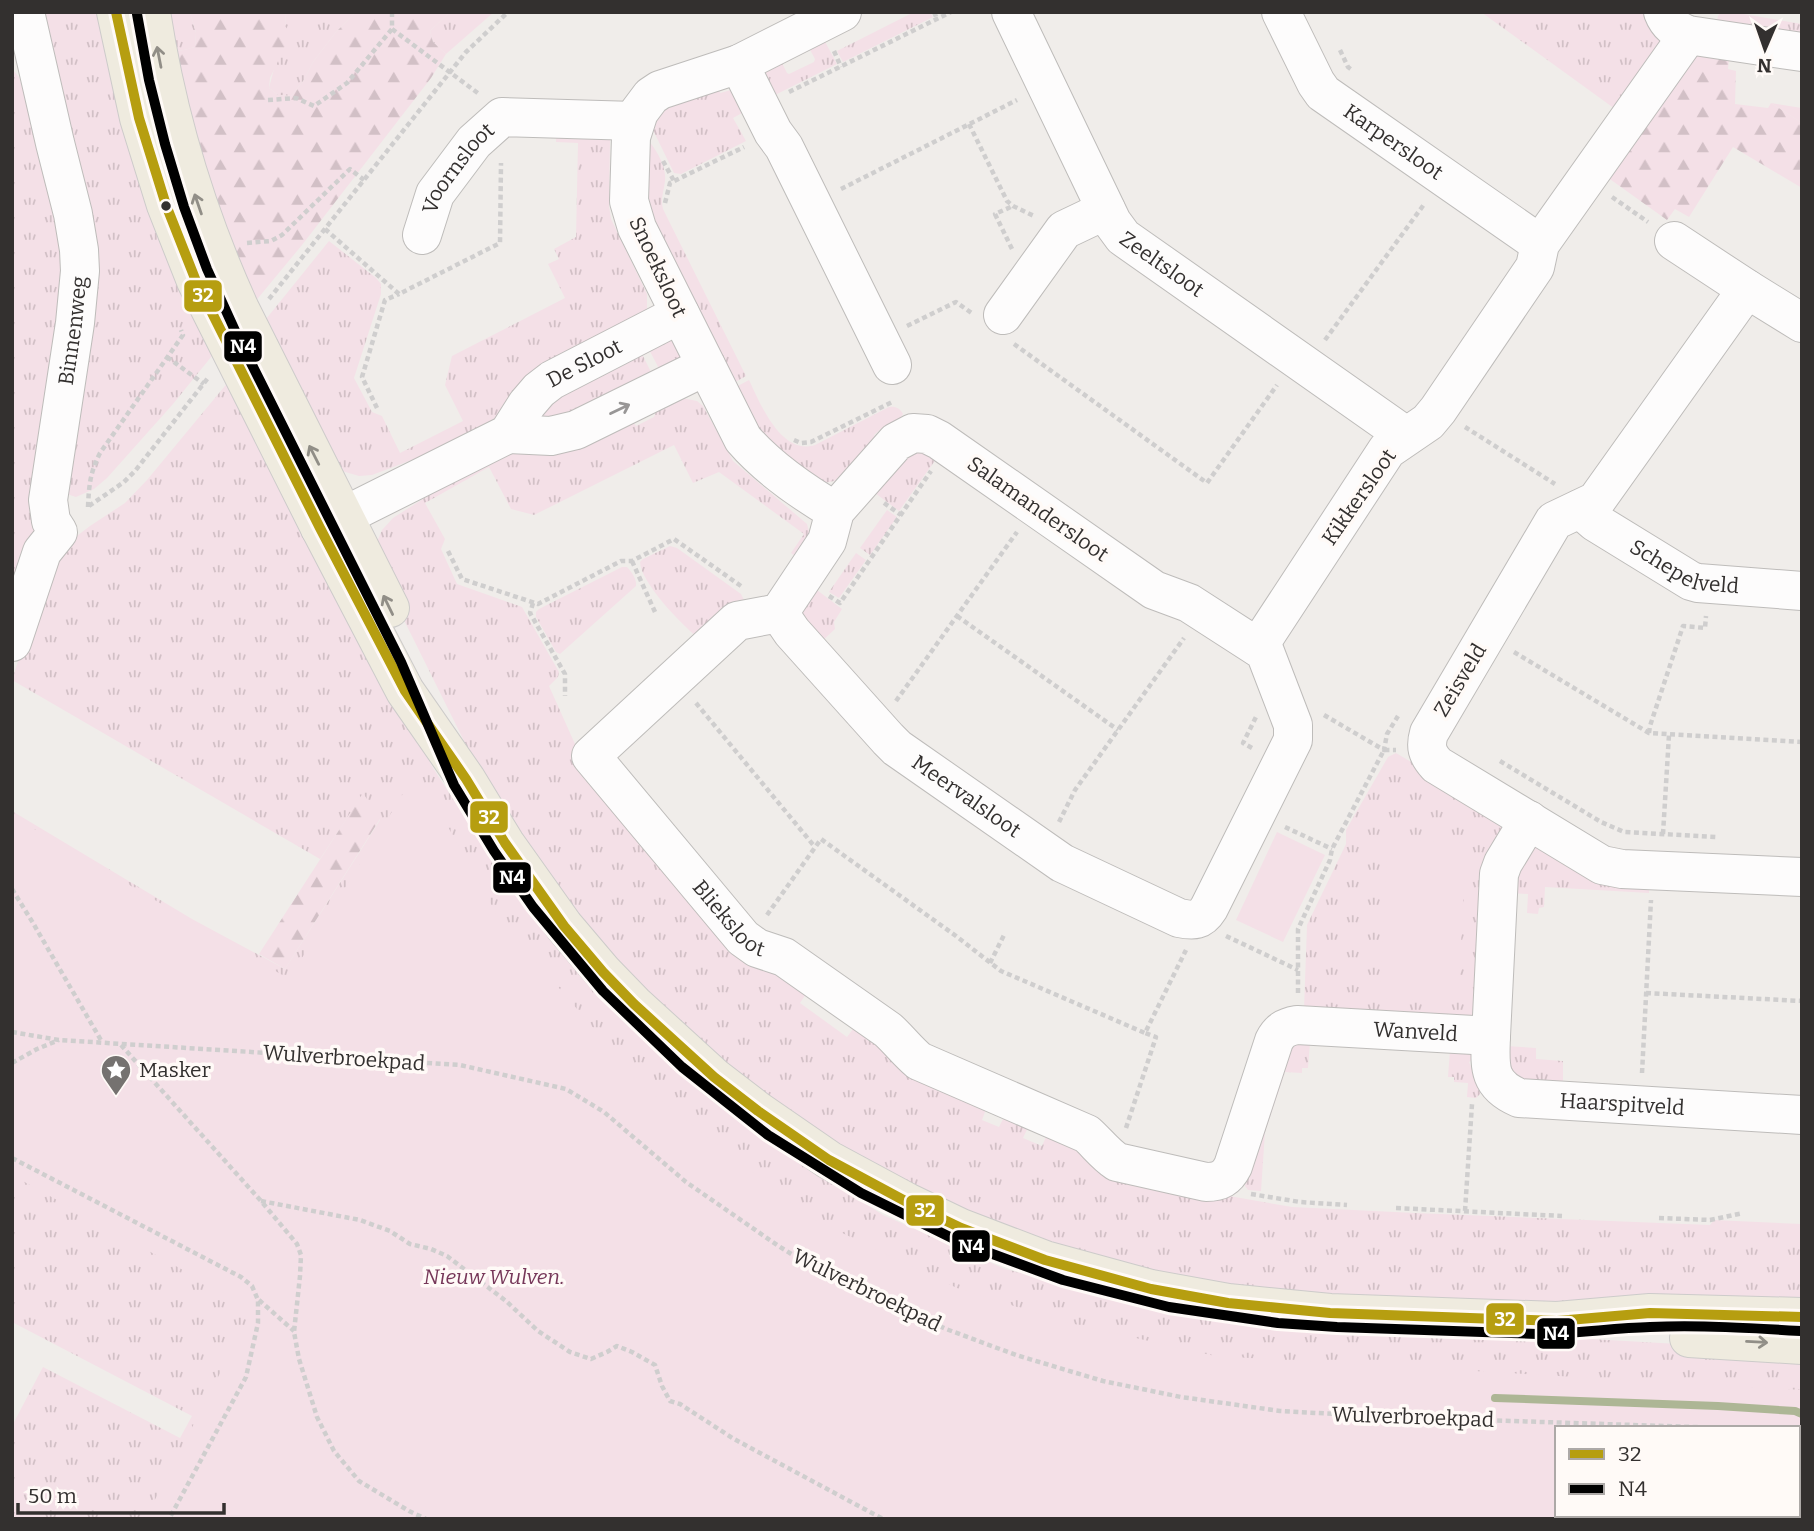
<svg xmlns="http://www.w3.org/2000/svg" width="1814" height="1531" font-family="Bitter,serif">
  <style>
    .grass { fill: url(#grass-tufts) }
    .forest { fill: url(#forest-firs) }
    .green { fill: #f4e0e7; fill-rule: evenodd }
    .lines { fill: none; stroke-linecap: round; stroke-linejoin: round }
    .stream { stroke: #adb695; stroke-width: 8 }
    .minor-casing { stroke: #bebcba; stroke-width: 40 }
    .major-casing { stroke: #cdcbca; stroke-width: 40 }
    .path { stroke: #cfcece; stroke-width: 4.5; stroke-dasharray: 5 3.5; stroke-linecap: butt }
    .minor { stroke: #fdfcfc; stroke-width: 38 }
    .major { stroke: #efebdf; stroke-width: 38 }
    .bus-1-casing { stroke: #fffaf7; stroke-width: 16 }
    .bus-2-casing { stroke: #fffaf7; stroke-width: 16 }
    .bus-1 { stroke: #b69e10; stroke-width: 10 }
    .bus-2 { stroke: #000; stroke-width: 10 }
    .oneway { stroke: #918e87 }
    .oneway2 { stroke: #989696 }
    .bus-dot { fill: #33302f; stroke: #fffaf7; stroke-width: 2.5 }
    .labels { text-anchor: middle; stroke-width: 7; stroke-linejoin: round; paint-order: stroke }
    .street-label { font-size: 21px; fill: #33302f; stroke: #fffaf7 }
    .poi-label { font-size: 21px; fill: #33302f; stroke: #fffaf7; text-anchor: start }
    .park-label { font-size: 21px; font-style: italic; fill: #763759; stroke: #fffaf7 }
    .line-badge { stroke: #fffaf7; stroke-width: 2.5 }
    .badge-label { font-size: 19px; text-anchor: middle; font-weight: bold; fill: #fff }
  </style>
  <defs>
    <pattern id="grass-tufts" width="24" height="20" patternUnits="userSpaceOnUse" patternTransform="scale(1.75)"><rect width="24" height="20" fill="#f4e0e7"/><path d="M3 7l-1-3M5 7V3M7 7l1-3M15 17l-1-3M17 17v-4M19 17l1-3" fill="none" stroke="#d2c0c6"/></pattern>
    <pattern id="forest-firs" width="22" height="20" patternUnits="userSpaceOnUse" patternTransform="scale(1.75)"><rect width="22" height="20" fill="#f4e0e7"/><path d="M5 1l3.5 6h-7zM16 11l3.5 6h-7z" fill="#d2c0c6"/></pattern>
  </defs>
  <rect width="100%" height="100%" fill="#f0edea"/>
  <!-- grass -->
  <g class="grass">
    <polygon points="38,12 105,12 220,346 173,404 107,478 94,489 76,497 67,494 78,414"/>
    <polygon points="163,12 190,12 196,33 195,47 184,50 167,52"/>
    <polygon points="286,12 356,12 336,32 313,62 304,80 291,96 278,95 269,88 285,26"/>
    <polygon points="450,12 494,12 446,54 433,42 430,31"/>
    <polygon points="914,12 930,12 933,17 843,62 837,51"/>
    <polygon points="1481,12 1653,12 1662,41 1622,114"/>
    <polygon points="1721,12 1732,12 1802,24 1802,42 1715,28 1718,16"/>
    <polygon points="822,36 837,64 769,98 754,72 780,59 787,73 789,74 814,62 815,59 808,46"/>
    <polygon points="12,69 19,77 44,154 69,255 39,516 20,594 12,588"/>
    <polygon points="717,86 720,93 742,87 751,108 733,118 746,141 681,174 674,173 652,128 653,114"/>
    <polygon points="1771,103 1802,108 1802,123"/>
    <polygon points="556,132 608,136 610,140 609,206 611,219 647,294 647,308 645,313 503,418 462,441 372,475 359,476 342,471 258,329 329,241 376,278 381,284 381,294 354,378 372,412 382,416 400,453 463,421 445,385 452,356 565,298 548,264 559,259 554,249 576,237 578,143 556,142"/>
    <path d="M643,136C655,145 667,167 665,181C664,191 660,199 663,209L746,376L730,385L641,200Z"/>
    <polygon points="669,338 680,352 680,359 664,378 645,342"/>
    <polygon points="638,346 656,382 572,423 529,416"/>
    <polygon points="234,375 406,716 433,768 473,829 533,915 587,981 659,1055 763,1138 883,1215 1005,1269 1149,1304 1484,1333 1802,1351 1802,1519 1637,1519 1798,1515 1798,1428 1557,1428 183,1519 12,1519 12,1426 43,1367 180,1438 192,1416 12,1322 12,811 192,919 285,969 380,820 363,794 320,859 12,680 53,554 90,526 125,503 147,480"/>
    <path d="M749,380C760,403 781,456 815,445L889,407C895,406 900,408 903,414L889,434L883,427L874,435L879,442L840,476L834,481L819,484L762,442L732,389Z"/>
    <polygon points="682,398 697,401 703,406 733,461 807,524 810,535 795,556 791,553 804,534 719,472 693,483 674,445 534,515 511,509 489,467 425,503 445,539 441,549 457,584 522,607 559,672 558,677 549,686 579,753 754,961 775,975 784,964 810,988 800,1003 847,1037 859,1021 989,1101 982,1120 999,1127 1006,1113 1030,1123 1023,1138 1042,1146 1050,1128 1108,1169 1235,1197 1292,1207 1415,1213 1710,1225 1714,1220 1802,1224 1802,1311 1411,1301 1182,1281 996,1228 821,1138 681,1029 569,909 472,757 391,594 376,544 382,530 393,518 489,457 633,422 636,426 654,417 657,409"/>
    <polygon points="908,445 939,455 899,511 875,493"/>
    <polygon points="887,510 897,517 870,555 860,548"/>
    <path d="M670,546L677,548L741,594L744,600L740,607L697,637C681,624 641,583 640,562L643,559Z"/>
    <polygon points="856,553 866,560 839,598 829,592"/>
    <path d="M622,567H627C631,571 637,579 636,586L560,654L556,652L536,617V612L539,609Z"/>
    <polygon points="813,587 842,609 834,622 835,629 819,644 797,605"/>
    <polygon points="1396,753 1504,817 1478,1019 1304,1010 1307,925 1346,844 1346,830 1388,757"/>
    <polygon points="1532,844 1649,882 1649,893 1545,887 1544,907 1539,908 1538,914 1527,913 1528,894 1512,893 1509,874"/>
    <polygon points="1310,1042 1308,1068 1302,1068 1302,1073 1285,1072 1265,1132 1261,1191 1248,1190 1245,1186 1248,1173 1282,1046"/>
    <polygon points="1506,1046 1536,1048 1536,1059 1563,1061 1563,1086 1517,1085 1501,1063"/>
    <polygon points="1465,1049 1476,1057 1469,1062 1473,1071 1481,1075 1480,1094 1476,1098 1467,1097 1468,1083 1454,1082 1454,1077 1448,1077 1450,1050"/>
  </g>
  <!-- forest -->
  <g class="forest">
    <polygon points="190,12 286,12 285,26 291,34 270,78 269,88 278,95 291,96 304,80 313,62 336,32 356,12 450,12 430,31 433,42 446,54 431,78 302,245 249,309 167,52 184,50 195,47 196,33"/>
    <polygon points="1730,51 1728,69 1736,71 1735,104 1768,108 1771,103 1802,123 1802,188 1733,147 1689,217 1675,209 1667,220 1607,177 1693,54"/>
    <polygon points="363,793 380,819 285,969 259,954"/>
  </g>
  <!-- green -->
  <g class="green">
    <path d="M417,771L498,917L645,1088L811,1218L957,1288L1061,1321L1215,1356L1802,1390V1519H145L253,1309L12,1175V816L289,979ZM1557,1428H1798V1515H1557Z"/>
    <polygon points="1277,832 1325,855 1283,942 1236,920"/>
    <polygon points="1388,839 1466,843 1458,1002 1380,998"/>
  </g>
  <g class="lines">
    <!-- stream -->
    <polyline class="stream" points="1495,1398 1718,1406 1795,1411 1802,1414"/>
    <!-- minor casing -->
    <g class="minor-casing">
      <g id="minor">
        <path id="s1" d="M1011,12L1112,222L1123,237L1406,436"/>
        <path id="s2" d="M1281,12L1316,83L1323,93L1540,244"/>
        <path d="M1663,12C1668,25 1676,30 1688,35L1802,52"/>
        <polyline points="739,64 773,132 784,147 892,365"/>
        <path id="s3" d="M422,235L435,194L474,142L502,117L635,121"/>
        <polyline points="1674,241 1747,289 1802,323"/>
        <path d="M1747,289L1596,501L1554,521L1429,733C1425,747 1427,754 1437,765L1602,865L1622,869L1802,877"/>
        <polyline points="1003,315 1064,230 1106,210"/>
        <polyline points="508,434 551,436 576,430 706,366"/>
        <path id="s4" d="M1580,509L1595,522L1691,581L1698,583L1802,591"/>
        <path d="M835,511C803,492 767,467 743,439L637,228L629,201L631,137L639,112L651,96L660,90L739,64L842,12"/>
        <path id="s5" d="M320,528L508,434L527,404L539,390L552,380L680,314"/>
        <path id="s6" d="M779,613L792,632L888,739L897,748L1062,863L1179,918C1194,921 1201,921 1209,908L1293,740V725L1265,652L1189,603L1154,590L939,440L927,434L913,433L896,442L835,511L827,541L779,613L737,621L591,756L743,938L757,948L784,957L888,1030C899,1040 908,1052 919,1061L1087,1134C1097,1143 1105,1154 1117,1162L1206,1182C1220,1182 1227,1178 1233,1166L1274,1041C1279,1031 1285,1027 1297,1025L1491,1036L1499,874L1503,863L1529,820"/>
        <path id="s7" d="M12,642L42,552L58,532L51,521L48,500L75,323L80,271L79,250L73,214L55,143L25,12"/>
        <polyline points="1258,647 1387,450 1428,422 1438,410 1535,267 1540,244 1688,35"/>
        <path id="s8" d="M1491,1036C1490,1066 1487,1084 1519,1098L1802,1115"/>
      </g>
    </g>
    <!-- major casing -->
    <g class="major-casing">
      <g id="major">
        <polyline points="116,12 139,118 166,205 196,281 320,528 405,691 466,779 505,843 564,926 603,972 634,1004 714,1077 758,1111 829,1160 907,1202 961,1228 1045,1260 1151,1289 1228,1303 1330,1313 1557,1321 1650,1313 1802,1317"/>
        <path d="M151,12C167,116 196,213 240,309L390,608"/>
        <polyline points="1689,1338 1802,1345"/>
      </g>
    </g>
    <!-- path -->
    <g class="path">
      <polyline points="392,12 392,29 479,94"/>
      <polyline points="934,12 937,19"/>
      <polyline points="1340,50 1348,67 1352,70"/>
      <polyline points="834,51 841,67"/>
      <polyline points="789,92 951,12"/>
      <polyline points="268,100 296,98 314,106 347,83 392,29"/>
      <polyline points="969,124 1007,201 1013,206 1034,216"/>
      <polyline points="663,161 674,181"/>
      <polyline points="841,189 1017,100"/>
      <polyline points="1612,197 1648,222"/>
      <polyline points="665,203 670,183 744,147"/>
      <polyline points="325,229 399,294 500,243 501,163"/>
      <polyline points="247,243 271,241 282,235 350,169 364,180"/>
      <polyline points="1012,249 995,214 1013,206"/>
      <polyline points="269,299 466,52 508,12"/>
      <polyline points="907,326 956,302 973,314"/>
      <polyline points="1325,340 1425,203"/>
      <polyline points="1014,344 1207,483 1277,385"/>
      <polyline points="167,357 204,384"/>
      <polyline points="377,408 362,377 385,300 399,294"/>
      <polyline points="1465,427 1555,484"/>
      <polyline points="794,440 801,443 811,442 894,401"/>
      <polyline points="884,503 901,515"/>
      <polyline points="89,506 124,482 135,471 208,378"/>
      <path d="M88,507C89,485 90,473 100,453L183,335L181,330"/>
      <polyline points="448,551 462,579 538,604 621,561 632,561 674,539 741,586"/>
      <polyline points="632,561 655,612"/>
      <polyline points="829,596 840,603 931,471"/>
      <polyline points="533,603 530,613 565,674 565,696"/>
      <polyline points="957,616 1118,730"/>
      <polyline points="1514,652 1649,733 1802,742"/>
      <polyline points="896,701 1017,532"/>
      <polyline points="696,703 815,847"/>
      <polyline points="1324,715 1384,750 1387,734 1398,716"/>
      <polyline points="1649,733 1650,726 1683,626 1705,628 1706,616"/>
      <polyline points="1252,748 1243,743 1256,717"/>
      <polyline points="1500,761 1601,822 1624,832 1717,837"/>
      <polyline points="1059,822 1075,790 1184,638"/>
      <polyline points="1285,827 1332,849"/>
      <polyline points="1663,834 1669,735"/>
      <polyline points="12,889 33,923 102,1042"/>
      <polyline points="767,915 821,839 956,936 1001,971 1145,1033 1186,950"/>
      <polyline points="1226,936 1298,970"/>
      <polyline points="990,963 1005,933"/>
      <polyline points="1298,993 1298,929 1330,860 1332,849 1384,750 1396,750"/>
      <polyline points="1646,993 1802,1001"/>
      <polyline points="12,1032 59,1040 460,1065 566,1089 604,1112 686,1182 777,1245 812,1267 946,1329 1016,1355 1103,1381 1181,1397 1280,1411 1391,1417 1725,1428"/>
      <polyline points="121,1045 261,1201 297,1244 301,1255 300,1276 294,1332 299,1359 317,1417 334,1451 359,1481 409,1511 426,1519"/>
      <polyline points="12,1063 37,1049 59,1040"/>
      <polyline points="1642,1073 1651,900"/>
      <polyline points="1126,1128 1156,1037 1145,1033"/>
      <polyline points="12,1158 241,1277 252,1286 258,1300 258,1323 246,1377 169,1519"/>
      <polyline points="1251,1194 1300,1202 1347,1205"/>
      <polyline points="261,1201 360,1220 390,1231 410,1244 431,1249 447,1256 506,1301 538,1331 570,1352 591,1359 607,1352 617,1346 632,1352 655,1365 662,1386 670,1401 680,1404 734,1439 883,1519"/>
      <polyline points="1396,1208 1562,1216"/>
      <polyline points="1465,1211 1472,1104"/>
      <polyline points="1659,1218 1710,1220 1743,1213"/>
      <polyline points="259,1300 294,1331"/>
      <polyline points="1798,1434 1802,1436"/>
    </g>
    <!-- minor -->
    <use href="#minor" class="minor"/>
    <!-- major -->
    <use href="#major" class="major"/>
    <!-- bus-1 casing -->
    <g class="bus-1-casing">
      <polyline id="bus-1" points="116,12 139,118 166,205 196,281 320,528 405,691 466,779 505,843 564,926 603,972 634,1004 714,1077 758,1111 829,1160 907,1202 961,1228 1045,1260 1151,1289 1228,1303 1330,1313 1557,1321 1650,1313 1802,1317"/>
    </g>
    <!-- bus-2 casing -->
    <g class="bus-2-casing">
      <path id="bus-2" d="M137,14L149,80L165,144L184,207L207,269L237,335L401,662L454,785L494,851L533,907L603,991L682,1067L768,1135L861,1193L960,1242L1063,1280L1169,1307L1278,1323L1337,1327L1537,1334C1575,1334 1612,1328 1650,1327C1701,1325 1751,1328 1801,1331"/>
    </g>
    <!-- bus-1 -->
    <use href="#bus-1" class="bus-1"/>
    <!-- bus-2 -->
    <use href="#bus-2" class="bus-2"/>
  </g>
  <!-- one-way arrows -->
  <defs><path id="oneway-shaft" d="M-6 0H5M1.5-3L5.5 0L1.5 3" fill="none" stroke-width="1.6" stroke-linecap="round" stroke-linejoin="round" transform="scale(1.75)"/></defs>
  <g class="oneway">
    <use href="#oneway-shaft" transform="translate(159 57) rotate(-101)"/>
    <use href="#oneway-shaft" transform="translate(198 204) rotate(-109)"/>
    <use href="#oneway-shaft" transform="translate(314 455) rotate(-117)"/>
    <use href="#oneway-shaft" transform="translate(388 605) rotate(-116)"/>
    <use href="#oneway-shaft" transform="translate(1757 1342) rotate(3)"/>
  </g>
  <use class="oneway2" href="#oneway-shaft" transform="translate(620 409) rotate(-26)"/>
  <!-- icons -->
  <defs>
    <g id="sight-pin" transform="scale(1.575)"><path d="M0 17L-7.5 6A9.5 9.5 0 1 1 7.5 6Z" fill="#757270" stroke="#fffaf7"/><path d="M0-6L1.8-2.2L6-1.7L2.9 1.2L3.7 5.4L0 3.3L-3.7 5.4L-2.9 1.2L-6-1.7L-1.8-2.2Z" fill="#fff"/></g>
  </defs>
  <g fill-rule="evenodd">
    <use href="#sight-pin" x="116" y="1070"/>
  </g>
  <!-- markers -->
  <circle class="bus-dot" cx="166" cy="206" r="6"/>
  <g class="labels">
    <!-- street labels -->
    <g class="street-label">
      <text dy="7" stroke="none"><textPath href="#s2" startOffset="177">Karpersloot</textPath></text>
      <text dy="7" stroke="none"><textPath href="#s3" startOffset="77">Voornsloot</textPath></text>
      <text dy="7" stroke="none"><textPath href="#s1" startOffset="299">Zeeltsloot</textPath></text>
      <text transform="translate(658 267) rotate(65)" y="7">Snoeksloot</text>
      <text dy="7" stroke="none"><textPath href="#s7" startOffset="326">Binnenweg</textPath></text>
      <text dy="7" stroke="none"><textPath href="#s5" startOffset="317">De Sloot</textPath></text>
      <text transform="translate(1359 497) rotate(-55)" y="7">Kikkersloot</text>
      <text transform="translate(1038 509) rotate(35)" y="7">Salamandersloot</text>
      <text dy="7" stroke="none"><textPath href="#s4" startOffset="122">Schepelveld</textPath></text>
      <text transform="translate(1460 680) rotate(-59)" y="7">Zeisveld</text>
      <text dy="7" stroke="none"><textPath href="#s6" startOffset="264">Meervalsloot</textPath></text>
      <text dy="7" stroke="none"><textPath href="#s6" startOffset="1927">Blieksloot</textPath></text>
      <text dy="7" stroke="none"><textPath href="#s6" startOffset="2796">Wanveld</textPath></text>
      <text transform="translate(344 1058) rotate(4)" y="7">Wulverbroekpad</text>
      <text dy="7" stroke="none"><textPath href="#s8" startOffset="178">Haarspitveld</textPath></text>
      <text transform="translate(867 1290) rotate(26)" y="7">Wulverbroekpad</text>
      <text transform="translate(1413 1417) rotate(2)" y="7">Wulverbroekpad</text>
    </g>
    <!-- poi labels -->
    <g class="poi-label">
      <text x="139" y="1077">Masker</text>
    </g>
    <!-- park labels -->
    <g class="park-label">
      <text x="494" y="1284">Nieuw Wulven.</text>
    </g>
  </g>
  <g class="line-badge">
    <rect x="183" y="279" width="40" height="34" rx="7" fill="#b69e10"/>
    <rect x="223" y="330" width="40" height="33" rx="7" fill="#000"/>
    <rect x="469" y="800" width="40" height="34" rx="7" fill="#b69e10"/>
    <rect x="492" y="861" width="40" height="33" rx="7" fill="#000"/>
    <rect x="905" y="1194" width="40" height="33" rx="7" fill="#b69e10"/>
    <rect x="951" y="1229" width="40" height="34" rx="7" fill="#000"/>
    <rect x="1485" y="1302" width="40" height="34" rx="7" fill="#b69e10"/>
    <rect x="1536" y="1317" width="40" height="33" rx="7" fill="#000"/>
  </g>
  <g class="badge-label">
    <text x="203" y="302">32</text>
    <text x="243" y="353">N4</text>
    <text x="489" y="824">32</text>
    <text x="512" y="884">N4</text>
    <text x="925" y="1217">32</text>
    <text x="971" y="1253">N4</text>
    <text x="1505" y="1326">32</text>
    <text x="1556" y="1340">N4</text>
  </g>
  <!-- border -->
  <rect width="1814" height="1531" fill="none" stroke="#33302f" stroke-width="28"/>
  <!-- legend -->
  <rect x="1555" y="1426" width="245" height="91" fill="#fffaf7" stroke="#ada9a7" stroke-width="2"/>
  <rect x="1569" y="1449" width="35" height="10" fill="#b69e10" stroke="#ada9a7" stroke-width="2"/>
  <text x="1618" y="1461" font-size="21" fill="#33302f">32</text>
  <rect x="1569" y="1484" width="35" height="10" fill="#000000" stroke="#ada9a7" stroke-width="2"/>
  <text x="1618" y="1496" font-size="21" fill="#33302f">N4</text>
  <!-- north arrow -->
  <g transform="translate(1765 49) rotate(182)" stroke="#fffaf7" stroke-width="5" paint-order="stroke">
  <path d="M0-5L12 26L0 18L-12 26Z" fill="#33302f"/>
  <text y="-10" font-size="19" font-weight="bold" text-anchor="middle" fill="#33302f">N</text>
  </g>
  <!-- scale -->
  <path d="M18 1503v10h206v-10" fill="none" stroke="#33302f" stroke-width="3.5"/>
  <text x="28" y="1503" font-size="21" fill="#33302f" stroke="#fffaf7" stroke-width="5" paint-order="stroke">50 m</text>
</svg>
